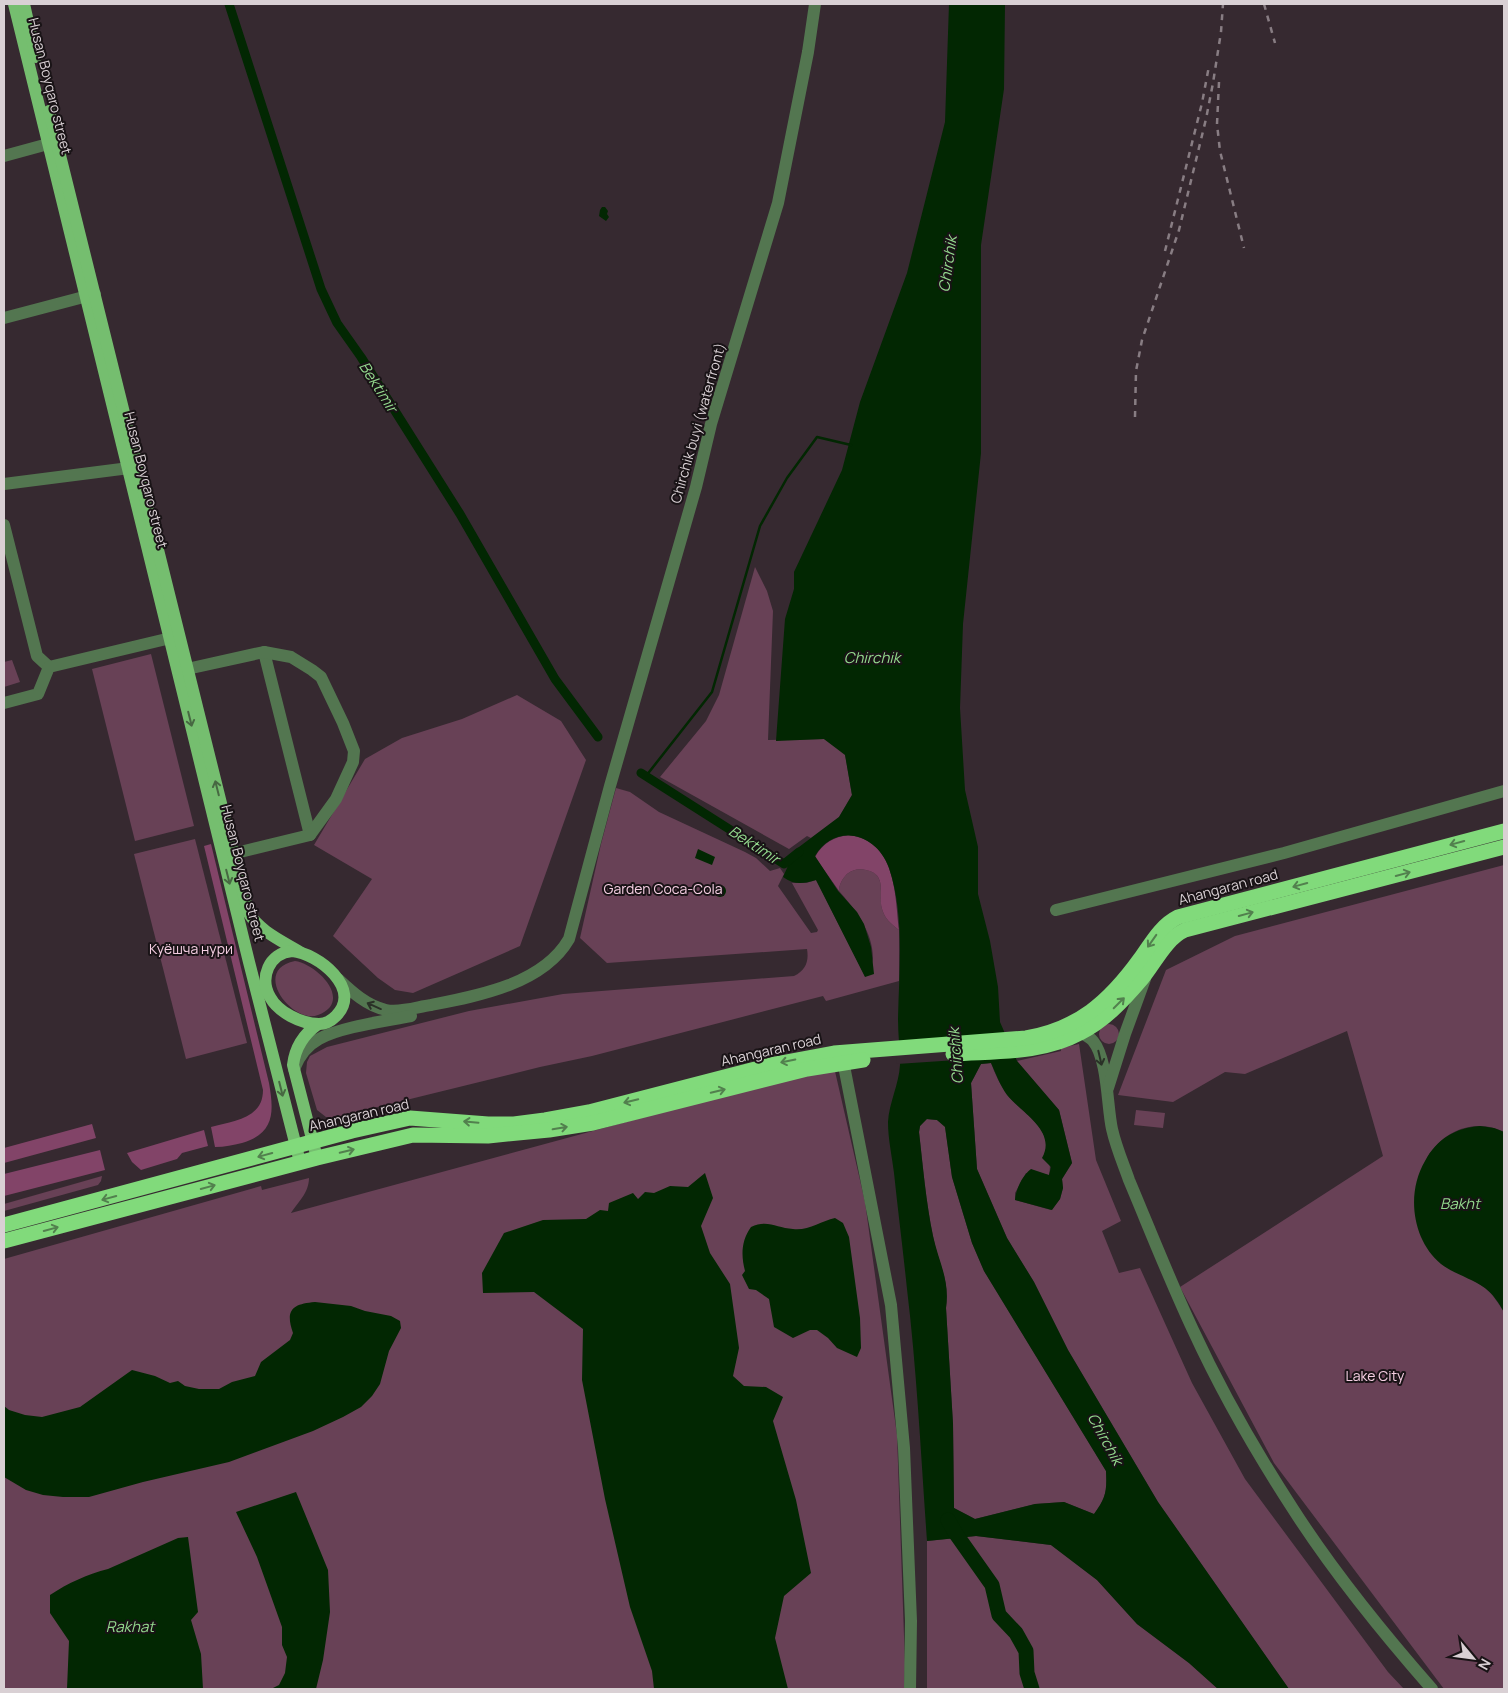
<svg xmlns="http://www.w3.org/2000/svg" width="1508" height="1693" font-family="Manrope,sans-serif">
  <style>
    .green { fill: #684156 }
    .forest { fill: #824468 }
    .water { fill: #022702; fill-rule: evenodd }
    .pier { fill: #362930 }
    .lines { fill: none; stroke-linecap: round; stroke-linejoin: round }
    .stream { stroke: #022702; stroke-width: 2.5 }
    .canal { stroke: #022702; stroke-width: 9 }
    .river { stroke: #022702; stroke-width: 15 }
    .minor { stroke: #537650; stroke-width: 12 }
    .major { stroke: #75be6f; stroke-width: 12 }
    .highway { stroke: #81da7b; stroke-width: 15 }
    .rail { stroke: #887d83; stroke-width: 2.5; stroke-dasharray: 6 6; stroke-linecap: butt }
    .oneway { stroke: #476842 }
    .oneway2 { stroke: #52804e }
    .oneway3 { stroke: #2a3127 }
    .labels { text-anchor: middle; stroke-width: 4; stroke-linejoin: round; paint-order: stroke }
    .street-label { font-size: 14px; fill: #d9d0d4; stroke: #191316 }
    .park-label { font-size: 14px; fill: #f6cfe3; stroke: #191316 }
    .water-label { font-size: 15px; font-style: italic; fill: #94da8e; stroke: #191316 }
  </style>
  <rect width="100%" height="100%" fill="#362930"/>
  <!-- green -->
  <g class="green">
    <polygon points="755,567 767,591 773,611 768,740 824,739 845,754 852,795 839,817 811,838 807,836 789,849 660,777 706,721 719,695"/>
    <polygon points="151,654 194,826 135,841 92,669"/>
    <polygon points="12,660 20,682 4,687 4,662"/>
    <polygon points="517,695 561,721 586,760 520,946 413,993 395,990 378,978 333,936 372,879 314,845 365,759 402,738 462,719"/>
    <path d="M616,788L630,792L659,812L745,852L756,858L770,871L780,868L784,874L778,886L811,933L817,932L818,930L792,883H806L816,880L865,976C868,971 873,964 873,958C873,932 855,909 839,891C839,885 842,879 847,874C852,870 859,868 866,870C888,874 878,895 882,909C885,919 891,924 899,930V981L826,1001L823,996L592,1056L540,1067L333,1118L326,1117L317,1110L306,1073L307,1062L310,1056L327,1047L469,1011L563,994L794,976C806,970 809,961 807,949L607,963L580,938L601,844Z"/>
    <polygon points="195,839 247,1043 186,1059 134,854"/>
    <path d="M1504,865V1132C1480,1120 1452,1127 1435,1147C1433,1150 1429,1153 1428,1156C1424,1166 1424,1180 1422,1191C1419,1209 1414,1222 1423,1239C1441,1273 1458,1268 1485,1288C1493,1294 1498,1303 1504,1312V1689H1444L1274,1463L1180,1287L1383,1156L1347,1031L1245,1074L1225,1072L1173,1102L1118,1095L1166,970L1235,936Z"/>
    <path d="M295,961C317,964 354,1001 318,1015C293,1025 250,970 295,961Z"/>
    <circle cx="1109" cy="1034" r="10"/>
    <path d="M1079,1044L1096,1160L1121,1221L1102,1231L1119,1273L1140,1268L1192,1383L1245,1479L1388,1672L1404,1689H1289L1158,1502L1068,1350L1034,1282L1007,1238L977,1169L971,1083L981,1064L991,1063C995,1074 1000,1085 1007,1094C1018,1110 1042,1121 1046,1141C1047,1144 1047,1148 1048,1152C1049,1161 1051,1166 1049,1175L1026,1173L1015,1193V1200L1051,1210L1060,1199L1063,1188L1062,1179L1072,1163L1059,1110L1017,1061L1061,1051V1048Z"/>
    <path d="M834,1067L865,1202L897,1435L905,1665L904,1689H4V1259L261,1186L262,1190L309,1178C309,1193 298,1202 291,1213L799,1075Z"/>
    <polygon points="1136,1110 1165,1113 1163,1128 1134,1125"/>
    <path d="M926,1119L937,1120L945,1126L952,1177L972,1243L984,1271L1106,1471C1107,1491 1106,1498 1094,1514L1064,1502L1035,1504L975,1519L954,1508L953,1424L946,1308C950,1280 938,1263 933,1236C926,1202 923,1167 919,1132L920,1126Z"/>
    <polygon points="102,1176 101,1181 98,1185 4,1211 4,1204"/>
    <polygon points="976,1536 1051,1545 1097,1580 1137,1624 1189,1663 1218,1689 927,1689 927,1541"/>
  </g>
  <!-- forest -->
  <g class="forest">
    <path d="M849,835C896,841 895,894 899,930C891,924 885,919 882,909C878,895 888,874 866,870C859,868 852,870 847,874C842,879 839,885 839,891L815,857C823,843 833,837 849,835Z"/>
    <path d="M211,844L269,1083C274,1112 275,1133 242,1143C233,1145 225,1147 215,1147L211,1127C233,1121 263,1119 263,1090L204,846Z"/>
    <polygon points="92,1124 96,1138 4,1163 4,1148"/>
    <polygon points="204,1130 208,1146 182,1153 177,1159 141,1170 132,1162 127,1153"/>
    <polygon points="100,1150 105,1170 4,1196 4,1174"/>
  </g>
  <!-- water -->
  <g class="water">
    <path d="M949,4H1005L1004,89L981,245V453L963,624L960,708L965,790L978,847V894L990,941L998,987L1000,1022L1017,1061L1059,1110L1072,1163L1062,1179L1063,1188L1060,1199L1052,1210L1015,1200C1016,1189 1022,1176 1031,1169L1049,1175L1051,1167L1042,1158C1057,1131 1022,1113 1007,1095C1000,1085 996,1074 991,1063L981,1064L971,1083L977,1169L1007,1238L1034,1282L1068,1350L1158,1502L1289,1689H1218L1189,1663L1137,1624L1097,1580L1051,1545L976,1536L927,1541C921,1457 917,1372 907,1289C903,1250 898,1211 894,1173C892,1156 888,1139 888,1122C889,1103 899,1084 900,1065C900,1050 898,1034 898,1019C899,969 905,916 889,868C877,833 835,822 815,856L838,891L857,912L864,924L871,947L874,974L865,977L816,880C803,884 794,885 783,877L795,850L839,817L852,795L845,755L824,739L776,741L785,619L794,589V572L842,470L860,402L907,273L945,122ZM927,1119L937,1120L945,1127L952,1177L972,1243L984,1271L1106,1471C1107,1491 1106,1498 1094,1514L1064,1502L1035,1504L975,1519L954,1508L953,1424L946,1308C950,1280 939,1263 933,1236C926,1202 923,1167 919,1132L920,1126Z"/>
    <polygon points="602,207 605,207 608,211 607,214 609,217 606,221 599,216 600,210"/>
    <polygon points="698,849 715,857 712,865 695,858"/>
    <circle cx="720" cy="891" r="6"/>
    <path d="M1480,1126L1494,1128L1504,1132V1312C1499,1303 1493,1294 1485,1288C1471,1278 1454,1274 1441,1264C1412,1240 1406,1193 1425,1161C1437,1139 1455,1128 1480,1126Z"/>
    <polygon points="705,1173 713,1198 701,1226 710,1253 730,1284 739,1348 733,1376 744,1386 766,1387 783,1397 773,1421 796,1500 811,1573 784,1596 775,1638 788,1689 654,1689 652,1671 630,1607 605,1499 582,1380 583,1329 534,1292 483,1293 482,1273 504,1233 543,1220 586,1219 600,1210 608,1211 609,1203 633,1193 638,1199 645,1192 654,1193 670,1186 688,1187"/>
    <path d="M835,1218L843,1223L849,1237L860,1318L861,1348L857,1357L837,1348L828,1338L817,1330H810L793,1338L774,1327L769,1299L756,1290L749,1289L742,1275L745,1271C741,1256 741,1241 751,1227C767,1219 777,1228 793,1229C808,1231 821,1221 835,1218Z"/>
    <path d="M315,1302L351,1306L365,1311L391,1316L400,1321L401,1328L389,1351L380,1384L372,1396L361,1407L343,1417L313,1431L229,1462L143,1482L89,1497H63L43,1495L26,1490L4,1477V1406L9,1410L25,1415L42,1417L80,1407L132,1370L155,1376L170,1383L178,1381L185,1386L199,1389H219L232,1382L255,1376L261,1362L290,1340L293,1333C285,1310 292,1304 315,1302Z"/>
    <polygon points="296,1492 328,1570 330,1612 323,1660 316,1689 271,1689 279,1685 285,1673 287,1657 282,1645 282,1627 257,1557 236,1512"/>
    <path d="M188,1537L198,1612L191,1620L201,1654L203,1689H67L69,1641L50,1613V1595C68,1583 88,1574 108,1569L178,1538Z"/>
  </g>
  <!-- pier -->
  <polygon class="pier" points="896,1042 1017,1056 897,1064"/>
  <g class="lines">
    <!-- stream -->
    <polyline class="stream" points="646,776 712,692 760,526 787,478 817,437 851,445"/>
    <!-- canal -->
    <g class="canal">
      <polyline points="229,4 321,289 337,323 361,357 460,514 555,679 598,737"/>
      <polyline points="641,773 784,864 799,852"/>
    </g>
    <!-- river -->
    <polyline class="river" points="948,1520 956,1534 992,1585 999,1615 1016,1633 1026,1651 1027,1673 1032,1689"/>
    <!-- minor -->
    <g class="minor">
      <polyline points="4,156 48,144"/>
      <polyline points="4,318 95,294"/>
      <polyline points="4,484 137,467"/>
      <polyline points="4,525 37,656 49,667"/>
      <polyline points="264,652 310,835"/>
      <polyline points="178,671 264,652 291,657 312,670 321,677 343,723 354,751 353,762 336,799 310,835 224,856"/>
      <polyline points="4,703 38,694 49,667 179,636"/>
      <polyline points="1056,910 1284,853 1504,791"/>
      <path d="M338,979C352,992 367,1006 386,1010C400,1013 417,1007 431,1005C478,996 543,984 569,939L610,786L696,487L711,424L778,203L808,52L815,4"/>
      <path d="M1081,1033C1085,1035 1090,1037 1093,1041C1108,1059 1107,1107 1112,1129C1116,1147 1123,1163 1129,1180C1150,1230 1170,1281 1193,1330C1221,1391 1256,1452 1293,1509C1334,1573 1382,1632 1432,1689"/>
      <path d="M294,1069C299,1056 308,1045 319,1039C340,1027 386,1021 411,1016"/>
      <polyline points="845,1071 891,1305 904,1448 911,1621 910,1689"/>
      <polyline points="1108,1088 1125,1034 1145,979"/>
    </g>
    <!-- major -->
    <g class="major">
      <polyline points="14,4 249,962 300,1162"/>
      <polyline points="24,4 36,57"/>
      <path d="M49,111L248,912C259,931 282,941 300,952"/>
      <path d="M292,951C318,953 363,989 336,1016C331,1021 325,1024 319,1024C301,1024 278,1012 270,997C259,978 269,953 292,951Z"/>
      <path d="M317,1158L293,1065C295,1048 304,1034 318,1024"/>
    </g>
    <!-- highway -->
    <g class="highway">
      <path d="M953,1054C995,1051 1042,1054 1080,1033C1104,1021 1123,1001 1140,981C1154,965 1165,939 1185,930L1504,847"/>
      <path d="M4,1225L352,1131L410,1118L488,1124H514L545,1120L589,1112L775,1064L834,1053L1026,1038C1078,1029 1109,1002 1140,959C1151,944 1160,926 1178,917L1504,831"/>
      <polyline points="4,1241 317,1158 413,1135 488,1136 549,1130 593,1123 807,1069 863,1060"/>
    </g>
    <!-- rail -->
    <g class="rail">
      <polyline points="1264,4 1275,43"/>
      <polyline points="1219,82 1217,124 1220,151 1244,248"/>
      <polyline points="1165,251 1202,103 1209,66"/>
      <polyline points="1135,417 1136,371 1142,340 1179,230 1206,119 1213,83 1221,32 1223,4"/>
    </g>
  </g>
  <!-- one-way arrows -->
  <defs><path id="oneway-shaft" d="M-6 0H5M1.5-3L5.5 0L1.5 3" fill="none" stroke-width="1.6" stroke-linecap="round" stroke-linejoin="round" transform="scale(1.25)"/></defs>
  <g class="oneway">
    <use href="#oneway-shaft" transform="translate(190 719) rotate(76)"/>
    <use href="#oneway-shaft" transform="translate(217 788) rotate(-104)"/>
    <use href="#oneway-shaft" transform="translate(228 877) rotate(76)"/>
    <use href="#oneway-shaft" transform="translate(281 1089) rotate(76)"/>
  </g>
  <g class="oneway2">
    <use href="#oneway-shaft" transform="translate(1457 843) rotate(165)"/>
    <use href="#oneway-shaft" transform="translate(1403 874) rotate(-15)"/>
    <use href="#oneway-shaft" transform="translate(1300 885) rotate(165)"/>
    <use href="#oneway-shaft" transform="translate(1246 914) rotate(-15)"/>
    <use href="#oneway-shaft" transform="translate(1152 941) rotate(125)"/>
    <use href="#oneway-shaft" transform="translate(1119 1003) rotate(-45)"/>
    <use href="#oneway-shaft" transform="translate(788 1061) rotate(168)"/>
    <use href="#oneway-shaft" transform="translate(718 1091) rotate(-14)"/>
    <use href="#oneway-shaft" transform="translate(631 1101) rotate(166)"/>
    <use href="#oneway-shaft" transform="translate(471 1122) rotate(-175)"/>
    <use href="#oneway-shaft" transform="translate(560 1128) rotate(-10)"/>
    <use href="#oneway-shaft" transform="translate(347 1151) rotate(-13)"/>
    <use href="#oneway-shaft" transform="translate(265 1155) rotate(165)"/>
    <use href="#oneway-shaft" transform="translate(208 1187) rotate(-15)"/>
    <use href="#oneway-shaft" transform="translate(109 1198) rotate(165)"/>
    <use href="#oneway-shaft" transform="translate(51 1229) rotate(-15)"/>
  </g>
  <g class="oneway3">
    <use href="#oneway-shaft" transform="translate(374 1006) rotate(-156)"/>
    <use href="#oneway-shaft" transform="translate(1100 1058) rotate(77)"/>
  </g>
  <g class="labels">
    <!-- street labels -->
    <g class="street-label">
      <text transform="translate(50 86) rotate(76)" y="5">Husan Boyqaro street</text>
      <text transform="translate(698 423) rotate(-74)" y="5">Chirchik buyi (waterfront)</text>
      <text transform="translate(146 480) rotate(76)" y="5">Husan Boyqaro street</text>
      <text transform="translate(243 873) rotate(76)" y="5">Husan Boyqaro street</text>
      <text transform="translate(1228 887) rotate(-15)" y="5">Ahangaran road</text>
      <text transform="translate(771 1050) rotate(-13)" y="5">Ahangaran road</text>
      <text transform="translate(359 1115) rotate(-13)" y="5">Ahangaran road</text>
    </g>
    <!-- park labels -->
    <g class="park-label">
      <text x="663" y="894">Garden Coca-Cola</text>
      <text x="191" y="954">Куёшча нури</text>
      <text x="1375" y="1381">Lake City</text>
    </g>
    <!-- water labels -->
    <g class="water-label">
      <text transform="translate(948 264) rotate(-82)" y="5">Chirchik</text>
      <text transform="translate(378 387) rotate(57)" y="5">Bektimir</text>
      <text x="872" y="663">Chirchik</text>
      <text transform="translate(754 845) rotate(33)" y="5">Bektimir</text>
      <text transform="translate(956 1056) rotate(-94)" y="5">Chirchik</text>
      <text x="1460" y="1209">Bakht</text>
      <text transform="translate(1105 1439) rotate(61)" y="5">Chirchik</text>
      <text x="130" y="1632">Rakhat</text>
    </g>
  </g>
  <!-- border -->
  <rect width="1508" height="1693" fill="none" stroke="#d9d0d4" stroke-width="10"/>
  <!-- north arrow -->
  <g transform="translate(1473 1658) rotate(119)" stroke="#191316" stroke-width="4" paint-order="stroke">
  <path d="M0-4L9 19L0 12L-9 19Z" fill="#d9d0d4"/>
  <text y="-8" font-size="14" font-weight="bold" text-anchor="middle" fill="#d9d0d4">N</text>
  </g>
</svg>
